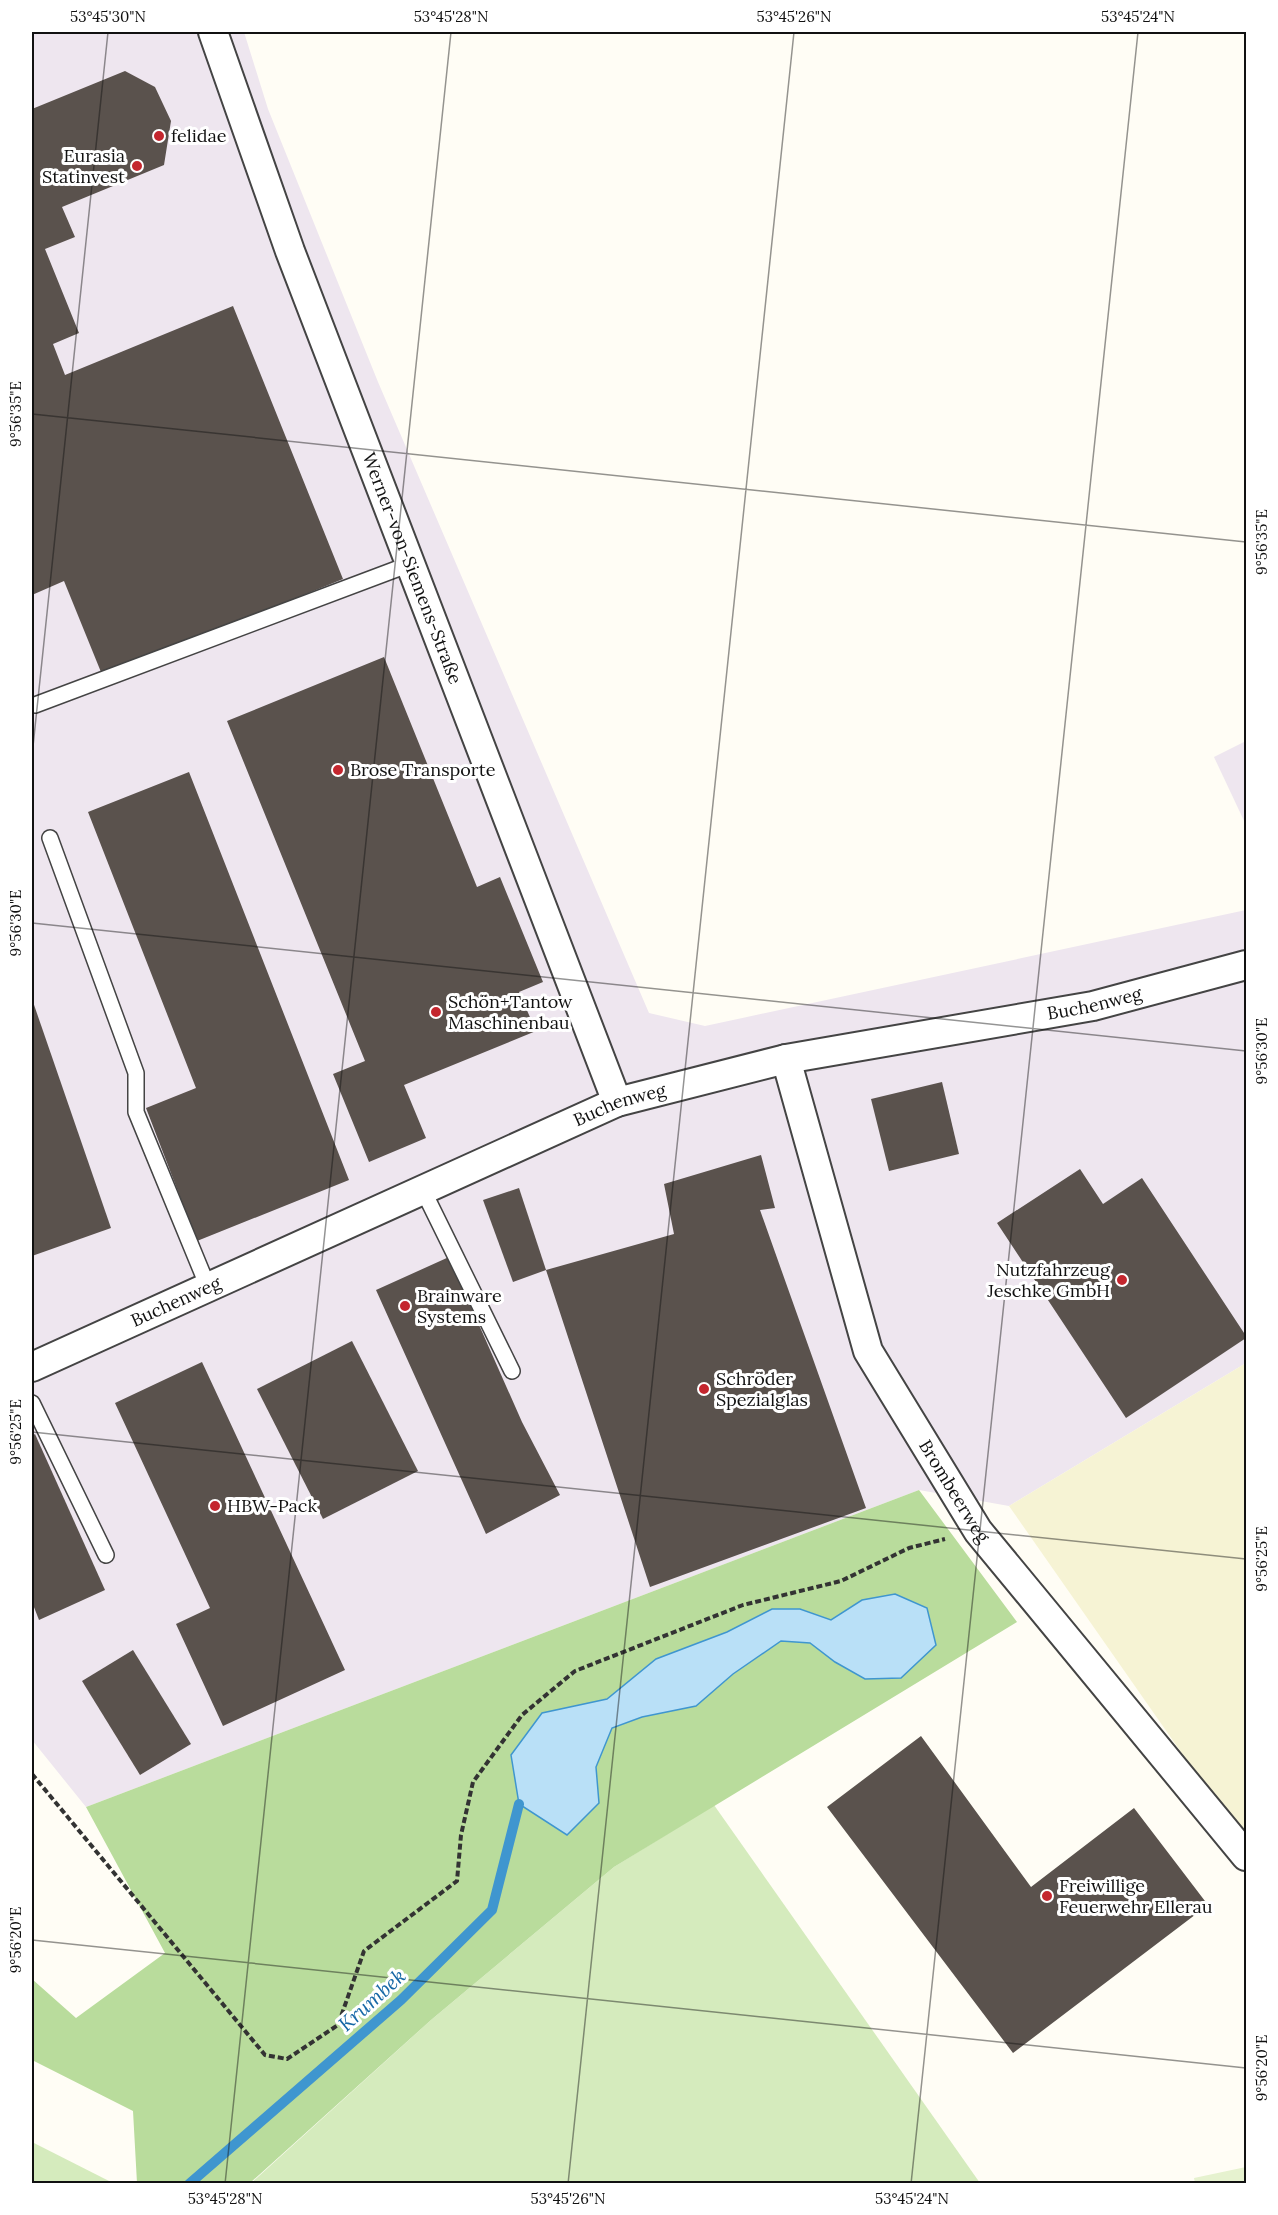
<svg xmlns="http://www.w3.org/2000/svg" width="1278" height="2215" font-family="Lora,serif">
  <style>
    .industrial { fill: #eee6ef }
    .farmland { fill: #f6f3d4 }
    .green { fill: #d5ebbd }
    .forest { fill: #b9dc9c; fill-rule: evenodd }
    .pitch { fill: #e6f2cf }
    .water { fill: #b9e0f7; stroke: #3f96cf; stroke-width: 1.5 }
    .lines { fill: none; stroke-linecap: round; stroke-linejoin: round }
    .stream { stroke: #3f96cf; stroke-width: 10 }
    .building { fill: #5a524d }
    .lane-casing { stroke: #444; stroke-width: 18 }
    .street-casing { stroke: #444; stroke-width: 32 }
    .path { stroke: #333; stroke-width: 4; stroke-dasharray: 6 3; stroke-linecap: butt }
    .lane { stroke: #fff; stroke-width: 15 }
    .street { stroke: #fff; stroke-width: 28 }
    .ticks { fill: none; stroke: #111; stroke-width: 1.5; stroke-opacity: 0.45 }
    .poi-dot { fill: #c4262e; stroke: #fff; stroke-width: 2 }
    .labels { text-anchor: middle; stroke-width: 6; stroke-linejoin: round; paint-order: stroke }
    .poi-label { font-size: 18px; fill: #111; stroke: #fff; text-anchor: start }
    .street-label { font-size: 18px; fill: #111; stroke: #fff }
    .water-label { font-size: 20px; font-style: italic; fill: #1768a6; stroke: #fff }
    .neatline { fill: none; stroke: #111; stroke-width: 2 }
    .ticks-label { font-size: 15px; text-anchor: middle; fill: #111 }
  </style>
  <rect width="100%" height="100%" fill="#fffdf5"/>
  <!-- industrial -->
  <g class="industrial">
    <polygon points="32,32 244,32 268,109 378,382 649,1013 705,1026 1246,910 1246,1363 1009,1506 919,1490 86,1807 32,1740"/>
    <polygon points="1246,741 1246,825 1214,757"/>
  </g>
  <!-- farmland -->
  <polygon class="farmland" points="1246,1363 1246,1845 1009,1506"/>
  <!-- green -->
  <g class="green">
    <polygon points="714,1805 980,2183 250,2184 431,2020 614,1867"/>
    <polygon points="32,2142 113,2183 32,2183"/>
  </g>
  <!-- forest -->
  <path class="forest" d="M919,1490L1017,1622L614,1867L431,2020L250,2183H137L133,2111L32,2060V1979L76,2018L165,1953L86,1807ZM862,1600L835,1662L810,1643L781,1641L733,1674L696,1706L642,1717L612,1728L596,1767L599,1803L542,1713L607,1699L656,1659L727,1632L772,1609H801L831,1620Z"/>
  <!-- pitch -->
  <polygon class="pitch" points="1246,2167 1246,2183 1195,2183 1194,2178"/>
  <!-- water -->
  <polygon class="water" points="895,1594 927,1608 936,1645 901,1678 865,1679 835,1662 810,1643 781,1641 733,1674 696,1706 642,1717 612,1728 596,1767 599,1803 567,1835 519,1804 511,1755 542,1713 607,1699 656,1659 727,1632 772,1609 800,1609 831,1620 862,1600"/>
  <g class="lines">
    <!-- stream -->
    <polyline class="stream" points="189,2184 401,2000 492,1910 519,1804"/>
  </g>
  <!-- building -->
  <g class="building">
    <polygon points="125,71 155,87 171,121 164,165 62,207 75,237 45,249 79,333 53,344 65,375 233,306 343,579 103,677 64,581 32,595 32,109"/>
    <polygon points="384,657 477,887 500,877 543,982 519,992 536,1031 404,1085 426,1138 369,1162 333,1074 365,1061 227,721"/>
    <polygon points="189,772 349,1180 197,1241 146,1108 196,1088 88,812"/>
    <polygon points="32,999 111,1228 32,1256"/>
    <polygon points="942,1082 959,1154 889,1171 871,1099"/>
    <polygon points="761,1155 775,1208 760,1210 866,1508 650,1587 546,1270 674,1234 664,1184"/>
    <polygon points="1080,1169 1103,1204 1142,1178 1246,1336 1246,1338 1126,1418 997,1223"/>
    <polygon points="519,1188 546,1270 513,1282 483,1200"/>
    <polygon points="449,1257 522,1422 560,1495 486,1534 376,1290"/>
    <polygon points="352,1341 418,1471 323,1519 257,1389"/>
    <polygon points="202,1362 345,1670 223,1726 176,1624 210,1608 115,1403"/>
    <polygon points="35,1434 105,1590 39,1620 32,1602 32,1436"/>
    <polygon points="133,1650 191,1744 140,1775 82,1681"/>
    <polygon points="921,1736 1031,1887 1134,1808 1208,1905 1013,2053 827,1807"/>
  </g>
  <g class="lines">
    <!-- lane casing -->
    <g class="lane-casing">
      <g id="lane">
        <polyline points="35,705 410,564"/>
        <polyline points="50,838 136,1073 136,1112 208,1287"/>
        <polyline points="423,1190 512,1371"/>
        <polyline points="32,1403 106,1555"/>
      </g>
    </g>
    <!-- street casing -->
    <g class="street-casing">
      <g id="street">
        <path id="s1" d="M213,32L290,251L617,1102"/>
        <path id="s2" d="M786,1059L868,1351L978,1531L1246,1856"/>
        <path id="s3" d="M32,1367L617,1102L786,1059L1093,1006L1246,965"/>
      </g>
    </g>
    <!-- path -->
    <polyline class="path" points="32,1774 265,2055 287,2059 338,2025 364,1951 457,1881 461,1835 473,1782 522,1715 575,1671 743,1605 841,1581 909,1548 945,1539"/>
    <!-- lane -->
    <use href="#lane" class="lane"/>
    <!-- street -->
    <use href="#street" class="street"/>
  </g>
  <!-- ticks -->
  <path class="ticks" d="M1229,32L1246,33M32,414L1246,542M32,756L108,32M32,923L1246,1051M32,1432L1246,1559M32,1940L1246,2068M225,2184L451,32M568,2184L794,32M911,2184L1138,32"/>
  <!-- markers -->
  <g class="poi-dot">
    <circle cx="159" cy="136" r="6"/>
    <circle cx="137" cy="166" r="6"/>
    <circle cx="338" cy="770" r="6"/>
    <circle cx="436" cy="1012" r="6"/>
    <circle cx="1122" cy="1280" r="6"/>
    <circle cx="405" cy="1306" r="6"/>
    <circle cx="704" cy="1389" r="6"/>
    <circle cx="215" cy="1506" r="6"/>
    <circle cx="1047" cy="1896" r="6"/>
  </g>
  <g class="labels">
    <!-- poi labels -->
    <g class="poi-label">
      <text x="171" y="142">felidae</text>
      <text x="125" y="162" text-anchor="end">Eurasia<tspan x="125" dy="21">Statinvest</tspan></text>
      <text x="350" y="776">Brose Transporte</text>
      <text x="448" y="1008">Schön+Tantow<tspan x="448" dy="21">Maschinenbau</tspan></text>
      <text x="1110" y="1276" text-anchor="end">Nutzfahrzeug<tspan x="1110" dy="21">Jeschke GmbH</tspan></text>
      <text x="417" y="1302">Brainware<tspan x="417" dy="21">Systems</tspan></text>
      <text x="716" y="1385">Schröder<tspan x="716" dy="21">Spezialglas</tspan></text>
      <text x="227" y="1512">HBW-Pack</text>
      <text x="1059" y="1892">Freiwillige<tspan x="1059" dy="21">Feuerwehr Ellerau</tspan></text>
    </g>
    <!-- street labels -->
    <g class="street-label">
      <text dy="6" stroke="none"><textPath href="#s1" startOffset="572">Werner-von-Siemens-Straße</textPath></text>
      <text dy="6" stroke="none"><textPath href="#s3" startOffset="1130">Buchenweg</textPath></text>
      <text dy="6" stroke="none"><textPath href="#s3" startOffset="644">Buchenweg</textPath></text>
      <text dy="6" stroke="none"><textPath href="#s3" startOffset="158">Buchenweg</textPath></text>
      <text dy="6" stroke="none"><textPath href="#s2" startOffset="468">Brombeerweg</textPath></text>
    </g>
    <!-- water labels -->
    <g class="water-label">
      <text transform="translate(372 2000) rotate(-42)" y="7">Krumbek</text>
    </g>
  </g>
  <!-- border -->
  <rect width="1278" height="2215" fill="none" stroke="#ffffff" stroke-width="66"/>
  <rect x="33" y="33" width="1212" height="2149" class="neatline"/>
  <g class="ticks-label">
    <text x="108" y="22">53°45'30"N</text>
    <text x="451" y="22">53°45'28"N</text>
    <text x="794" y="22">53°45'26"N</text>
    <text x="1138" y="22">53°45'24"N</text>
    <text transform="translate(16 414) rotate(-90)" y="5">9°56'35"E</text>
    <text transform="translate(1262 542) rotate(-90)" y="5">9°56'35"E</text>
    <text transform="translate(16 923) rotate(-90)" y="5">9°56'30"E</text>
    <text transform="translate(1262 1051) rotate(-90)" y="5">9°56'30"E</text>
    <text transform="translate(16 1432) rotate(-90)" y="5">9°56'25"E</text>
    <text transform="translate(1262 1559) rotate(-90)" y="5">9°56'25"E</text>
    <text transform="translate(16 1940) rotate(-90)" y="5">9°56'20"E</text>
    <text transform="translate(1262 2068) rotate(-90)" y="5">9°56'20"E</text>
    <text x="225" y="2204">53°45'28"N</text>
    <text x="568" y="2204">53°45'26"N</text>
    <text x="912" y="2204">53°45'24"N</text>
  </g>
</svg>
